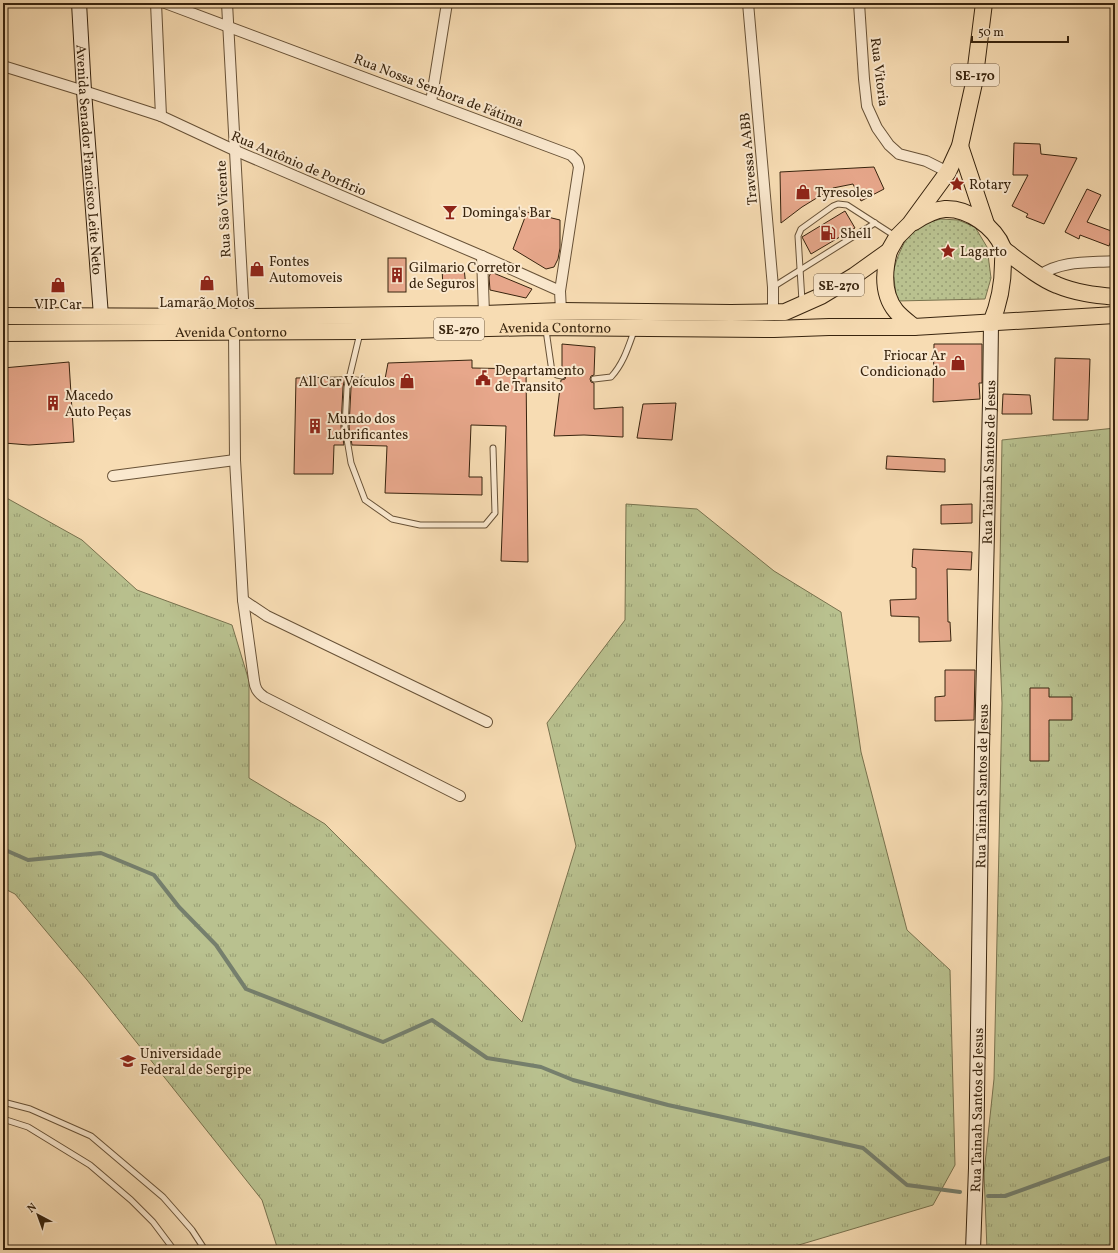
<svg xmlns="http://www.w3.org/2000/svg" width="1118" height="1253" font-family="Vollkorn,serif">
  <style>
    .grass { fill: url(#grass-tufts); stroke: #78724e }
    .park { fill: url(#park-dots); stroke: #78724e }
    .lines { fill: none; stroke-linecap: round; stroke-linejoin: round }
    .stream { stroke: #757f6d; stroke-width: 4 }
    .building { fill: #e7a78b; stroke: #38240e }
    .lane-casing { stroke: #685237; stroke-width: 7 }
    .street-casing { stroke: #685237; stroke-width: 12 }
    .secondary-casing { stroke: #38240e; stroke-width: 16 }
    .primary-casing { stroke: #38240e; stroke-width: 18 }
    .lane { stroke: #fae8ce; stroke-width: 5 }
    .street { stroke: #fae8ce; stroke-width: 10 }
    .secondary { stroke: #fae8ce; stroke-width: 14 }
    .primary { stroke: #f7dcb3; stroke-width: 16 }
    .labels { text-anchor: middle; stroke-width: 4; stroke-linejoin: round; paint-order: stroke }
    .shield { fill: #fae8ce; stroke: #725f48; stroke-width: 1 }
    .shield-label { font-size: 13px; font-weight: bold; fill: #38240e }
    .street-label { font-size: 14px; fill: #38240e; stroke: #fae8ce }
    .poi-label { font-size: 14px; fill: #38240e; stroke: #fae8ce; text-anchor: start }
  </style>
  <defs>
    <pattern id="grass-tufts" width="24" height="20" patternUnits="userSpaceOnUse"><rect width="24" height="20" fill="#b9c18f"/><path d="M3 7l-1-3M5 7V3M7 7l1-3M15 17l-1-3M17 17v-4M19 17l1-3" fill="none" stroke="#979d73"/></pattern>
    <pattern id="park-dots" width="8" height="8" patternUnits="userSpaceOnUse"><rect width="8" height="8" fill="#b9c18f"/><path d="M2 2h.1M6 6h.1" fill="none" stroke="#979d73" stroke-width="1.8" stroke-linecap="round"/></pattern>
  </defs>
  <rect width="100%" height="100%" fill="#f7dcb3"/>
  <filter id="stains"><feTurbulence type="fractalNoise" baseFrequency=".005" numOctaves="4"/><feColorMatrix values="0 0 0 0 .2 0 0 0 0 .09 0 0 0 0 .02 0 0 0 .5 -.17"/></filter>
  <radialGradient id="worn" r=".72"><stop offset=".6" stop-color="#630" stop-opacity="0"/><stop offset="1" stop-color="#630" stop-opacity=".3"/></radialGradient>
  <!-- grass -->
  <g class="grass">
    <polygon points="1115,428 1115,1250 987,1250 984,1173 994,1079 1002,703 999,628 1002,440"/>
    <polygon points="3,496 82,540 137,590 232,625 249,681 249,778 325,824 522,1022 576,846 547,723 625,620 626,504 697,509 774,571 841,612 861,752 907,930 950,970 955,1165 933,1205 782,1250 278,1250 262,1200 87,980 15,894 3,888"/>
  </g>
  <!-- park -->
  <polygon class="park" points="941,219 958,220 975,227 987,247 991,278 985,299 897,301 893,272 898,256 906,239 922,224"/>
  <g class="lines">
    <!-- stream -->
    <g class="stream">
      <polyline points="3,849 28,860 101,853 154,875 179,907 216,945 246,989 383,1042 432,1020 487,1058 541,1067 573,1080 668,1105 863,1148 907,1185 960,1192"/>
      <polyline points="988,1196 1005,1196 1110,1158 1115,1163"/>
    </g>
  </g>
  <!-- building -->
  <g class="building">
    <polygon points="1014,143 1040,144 1041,154 1077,158 1044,224 1026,217 1028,214 1012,206 1028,175 1013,175"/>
    <polygon points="874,167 884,189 861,201 853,184 833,188 802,207 781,223 780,172"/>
    <polygon points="1087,189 1101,195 1087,222 1114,232 1109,246 1080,235 1079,239 1065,232"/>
    <polygon points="845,211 855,228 811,254 802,237"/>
    <polygon points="527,212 560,220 560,248 558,259 554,267 546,269 513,249"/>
    <rect x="388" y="258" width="18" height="34"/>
    <polygon points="442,268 464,268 466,287 443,288"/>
    <polygon points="491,272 532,289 526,298 490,290 489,277"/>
    <polygon points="562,344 595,347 594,375 591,376 590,379 591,382 594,383 594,409 623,407 623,437 584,435 554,436 561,380 565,379 566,376 565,373 562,372"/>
    <polygon points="934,344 982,344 982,383 979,383 980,399 933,402"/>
    <polygon points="1055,358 1090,359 1088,420 1053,420"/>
    <polygon points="472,360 472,368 526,369 528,562 501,561 506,426 471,425 469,477 482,477 482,495 385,493 387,446 352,445 349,427 351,388 353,377 385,379 388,363"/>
    <polygon points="69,362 74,442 29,445 4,443 3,368"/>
    <polygon points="342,377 345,377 343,387 341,427 344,445 334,445 333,474 294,474 296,378"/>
    <polygon points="1003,394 1030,395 1032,414 1002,414"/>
    <polygon points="676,403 672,440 637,438 643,404"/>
    <polygon points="887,456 945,459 945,472 886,469"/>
    <polygon points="972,504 972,523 941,524 941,505"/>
    <polygon points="913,549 972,552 971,570 947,569 948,622 950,622 951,641 919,642 919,617 891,616 890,600 916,599 916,568 912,567"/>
    <polygon points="945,670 975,670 974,720 935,721 935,697 945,696"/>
    <polygon points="1030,688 1049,688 1049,697 1072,697 1072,720 1049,720 1049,761 1030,761"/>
  </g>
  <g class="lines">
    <!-- lane casing -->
    <g class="lane-casing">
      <g id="lane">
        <polyline points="773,287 875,223"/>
        <polyline points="802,301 798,236 801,229 833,206 838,204 847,205 895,236"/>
        <polyline points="546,330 552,372 557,375 562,376"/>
        <polyline points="360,333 347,387 345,427 351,463 365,500 392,519 420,525 485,525 495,513 493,448"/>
        <path d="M594,379L611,377C623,364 628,348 634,331"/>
        <polyline points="3,1102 30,1109 91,1136 163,1197 192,1230 205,1250"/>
        <polyline points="3,1119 28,1127 90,1165 131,1200 153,1222 174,1250"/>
      </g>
    </g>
    <!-- street casing -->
    <g class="street-casing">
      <g id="street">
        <polyline points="156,3 161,116"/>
        <polyline points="165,3 571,155 577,161 579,167 560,291"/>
        <polyline points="227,3 244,317"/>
        <polyline points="748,3 773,287 773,313"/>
        <polyline points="859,3 864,79 867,106 877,128 889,145 899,154 926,161 948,172"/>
        <polyline points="3,66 84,91 161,116 234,150 482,256 560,291 561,311"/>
        <polyline points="431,102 447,3"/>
        <polyline points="482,256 484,314"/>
        <path d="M1040,275C1063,260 1089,263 1115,261"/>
        <path d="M234,332L235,460L243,600L254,680C255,688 257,692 264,697L460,796"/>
        <polyline points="113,476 235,460"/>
        <polyline points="243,600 267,616 487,722"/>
      </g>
    </g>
    <!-- secondary casing -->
    <g class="secondary-casing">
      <g id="secondary">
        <path id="s1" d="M79,3L84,91L101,316"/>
        <path id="s2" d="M973,1250L976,1168L982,748L990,402L991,323"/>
      </g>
    </g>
    <!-- primary casing -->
    <g class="primary-casing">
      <g id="primary">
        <polyline points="960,146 986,224"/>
        <path d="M914,222C923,216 933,210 945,209C968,208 995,227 1003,248C1004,252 1003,259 1003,263C1003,284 999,304 991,323"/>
        <path d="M1003,249C1019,261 1039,278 1057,285C1076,293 1095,295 1115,297"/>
        <path d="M889,251C884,270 882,294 896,311C901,317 908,322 914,327"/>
        <polyline points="3,316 244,317 484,314 561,311 731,313 785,312 821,296 854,276 889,251 897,237 910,224 948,172 960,146 974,83 984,3"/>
        <path id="s3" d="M3,333L360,331L536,327L774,329L829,327H914L1115,315"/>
      </g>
    </g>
    <!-- lane -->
    <use href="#lane" class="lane"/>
    <!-- street -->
    <use href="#street" class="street"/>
    <!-- secondary -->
    <use href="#secondary" class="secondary"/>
    <!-- primary -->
    <use href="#primary" class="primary"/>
  </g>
  <!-- icons -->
  <defs>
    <g id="sight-bare" transform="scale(1.2)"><path d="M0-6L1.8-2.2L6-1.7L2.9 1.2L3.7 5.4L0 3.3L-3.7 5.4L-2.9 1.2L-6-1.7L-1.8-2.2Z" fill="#8f2418" stroke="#fae8ce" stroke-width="2.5" paint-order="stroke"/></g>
    <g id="shop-bare" transform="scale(1.2)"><path d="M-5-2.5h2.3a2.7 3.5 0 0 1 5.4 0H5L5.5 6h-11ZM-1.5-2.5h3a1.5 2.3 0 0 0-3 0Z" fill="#8f2418" stroke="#fae8ce" stroke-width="2.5" paint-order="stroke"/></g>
    <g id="bar-bare" transform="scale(1.2)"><path d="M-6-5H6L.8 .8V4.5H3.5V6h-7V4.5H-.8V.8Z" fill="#8f2418" stroke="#fae8ce" stroke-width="2.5" paint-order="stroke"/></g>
    <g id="fuel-bare" transform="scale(1.2)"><path d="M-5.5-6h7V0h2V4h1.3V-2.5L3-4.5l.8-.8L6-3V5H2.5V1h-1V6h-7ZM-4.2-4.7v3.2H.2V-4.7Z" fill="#8f2418" stroke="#fae8ce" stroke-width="2.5" paint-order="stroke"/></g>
    <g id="building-bare" transform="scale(1.2)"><path d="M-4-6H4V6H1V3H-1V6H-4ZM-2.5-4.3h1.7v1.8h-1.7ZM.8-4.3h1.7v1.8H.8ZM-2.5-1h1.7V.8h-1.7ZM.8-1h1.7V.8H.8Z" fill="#8f2418" stroke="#fae8ce" stroke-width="2.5" paint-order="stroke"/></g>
    <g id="civic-bare" transform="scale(1.2)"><path d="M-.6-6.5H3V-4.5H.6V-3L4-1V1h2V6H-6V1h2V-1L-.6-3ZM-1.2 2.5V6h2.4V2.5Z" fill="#8f2418" stroke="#fae8ce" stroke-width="2.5" paint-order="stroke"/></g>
    <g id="university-bare" transform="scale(1.2)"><path d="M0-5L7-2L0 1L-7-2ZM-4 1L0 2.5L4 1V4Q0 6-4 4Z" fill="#8f2418" stroke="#fae8ce" stroke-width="2.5" paint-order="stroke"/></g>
  </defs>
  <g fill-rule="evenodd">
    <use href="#sight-bare" x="957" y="184"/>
    <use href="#shop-bare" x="803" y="192"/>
    <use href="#bar-bare" x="450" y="212"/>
    <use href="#fuel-bare" x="828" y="233"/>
    <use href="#sight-bare" x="948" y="251"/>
    <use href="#shop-bare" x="257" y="269"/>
    <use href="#building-bare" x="397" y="275"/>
    <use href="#shop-bare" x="207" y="283"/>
    <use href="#shop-bare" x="58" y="285"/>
    <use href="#shop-bare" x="958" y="363"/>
    <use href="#civic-bare" x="483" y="378"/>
    <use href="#shop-bare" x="407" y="381"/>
    <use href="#building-bare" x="53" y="403"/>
    <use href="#building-bare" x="315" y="426"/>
    <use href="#university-bare" x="128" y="1061"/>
  </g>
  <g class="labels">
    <!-- shield labels -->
    <g class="shield">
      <rect x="951" y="64" width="48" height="22" rx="3"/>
      <rect x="814" y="274" width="50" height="22" rx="3"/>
      <rect x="434" y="318" width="50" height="22" rx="3"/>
    </g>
    <g class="shield-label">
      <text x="975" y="80">SE-170</text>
      <text x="839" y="290">SE-270</text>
      <text x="459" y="334">SE-270</text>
    </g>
    <!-- street labels -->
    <g class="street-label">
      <text transform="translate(880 72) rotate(83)" y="5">Rua Vitoria</text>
      <text transform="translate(439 90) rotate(21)" y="5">Rua Nossa Senhora de Fátima</text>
      <text dy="5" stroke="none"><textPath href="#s1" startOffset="157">Avenida Senador Francisco Leite Neto</textPath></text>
      <text transform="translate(748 159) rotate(-95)" y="5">Travessa AABB</text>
      <text transform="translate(299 163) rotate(23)" y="5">Rua Antônio de Porfirio</text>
      <text transform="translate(223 209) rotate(-93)" y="5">Rua São Vicente</text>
      <text dy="5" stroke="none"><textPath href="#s3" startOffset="552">Avenida Contorno</textPath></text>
      <text dy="5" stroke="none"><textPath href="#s3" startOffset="228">Avenida Contorno</textPath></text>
      <text dy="5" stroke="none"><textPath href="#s2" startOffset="788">Rua Tainah Santos de Jesus</textPath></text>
      <text dy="5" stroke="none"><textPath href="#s2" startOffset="464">Rua Tainah Santos de Jesus</textPath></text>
      <text dy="5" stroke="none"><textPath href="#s2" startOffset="140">Rua Tainah Santos de Jesus</textPath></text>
    </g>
    <!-- poi labels -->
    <g class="poi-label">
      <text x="969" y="189">Rotary</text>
      <text x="815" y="197">Tyresoles</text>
      <text x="462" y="217">Dominga's Bar</text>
      <text x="840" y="238">Shell</text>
      <text x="960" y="256">Lagarto</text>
      <text x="269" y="266">Fontes<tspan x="269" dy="16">Automoveis</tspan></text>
      <text x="409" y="272">Gilmario Corretor<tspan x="409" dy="16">de Seguros</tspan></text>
      <text x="207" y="307" text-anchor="middle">Lamarão Motos</text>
      <text x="58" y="309" text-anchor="middle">VIP Car</text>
      <text x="946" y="360" text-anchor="end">Friocar Ar<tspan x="946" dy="16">Condicionado</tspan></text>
      <text x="495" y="375">Departamento<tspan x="495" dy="16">de Transito</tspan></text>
      <text x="395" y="386" text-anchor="end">All Car Veículos</text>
      <text x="65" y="400">Macedo<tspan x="65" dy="16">Auto Peças</tspan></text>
      <text x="327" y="423">Mundo dos<tspan x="327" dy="16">Lubrificantes</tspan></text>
      <text x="140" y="1058">Universidade<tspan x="140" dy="16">Federal de Sergipe</tspan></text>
    </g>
  </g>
  <!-- margin -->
  <rect width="1118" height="1253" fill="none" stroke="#f7dcb3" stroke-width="16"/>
  <rect x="4" y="4" width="1110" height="1245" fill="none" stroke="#38240e" stroke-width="2"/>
  <rect x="8" y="8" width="1102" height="1237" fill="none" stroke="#38240e"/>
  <!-- north arrow -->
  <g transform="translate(38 1215) rotate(319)" stroke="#fae8ce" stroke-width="3" paint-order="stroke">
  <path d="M0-3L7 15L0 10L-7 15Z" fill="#38240e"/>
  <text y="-6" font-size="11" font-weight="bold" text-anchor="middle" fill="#38240e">N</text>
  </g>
  <!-- scale -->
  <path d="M972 36v6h96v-6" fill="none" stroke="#38240e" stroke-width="2"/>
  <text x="978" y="36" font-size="12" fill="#38240e" stroke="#fae8ce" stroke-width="3" paint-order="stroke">50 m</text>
  <rect width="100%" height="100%" filter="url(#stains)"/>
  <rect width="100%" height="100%" fill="url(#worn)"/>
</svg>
